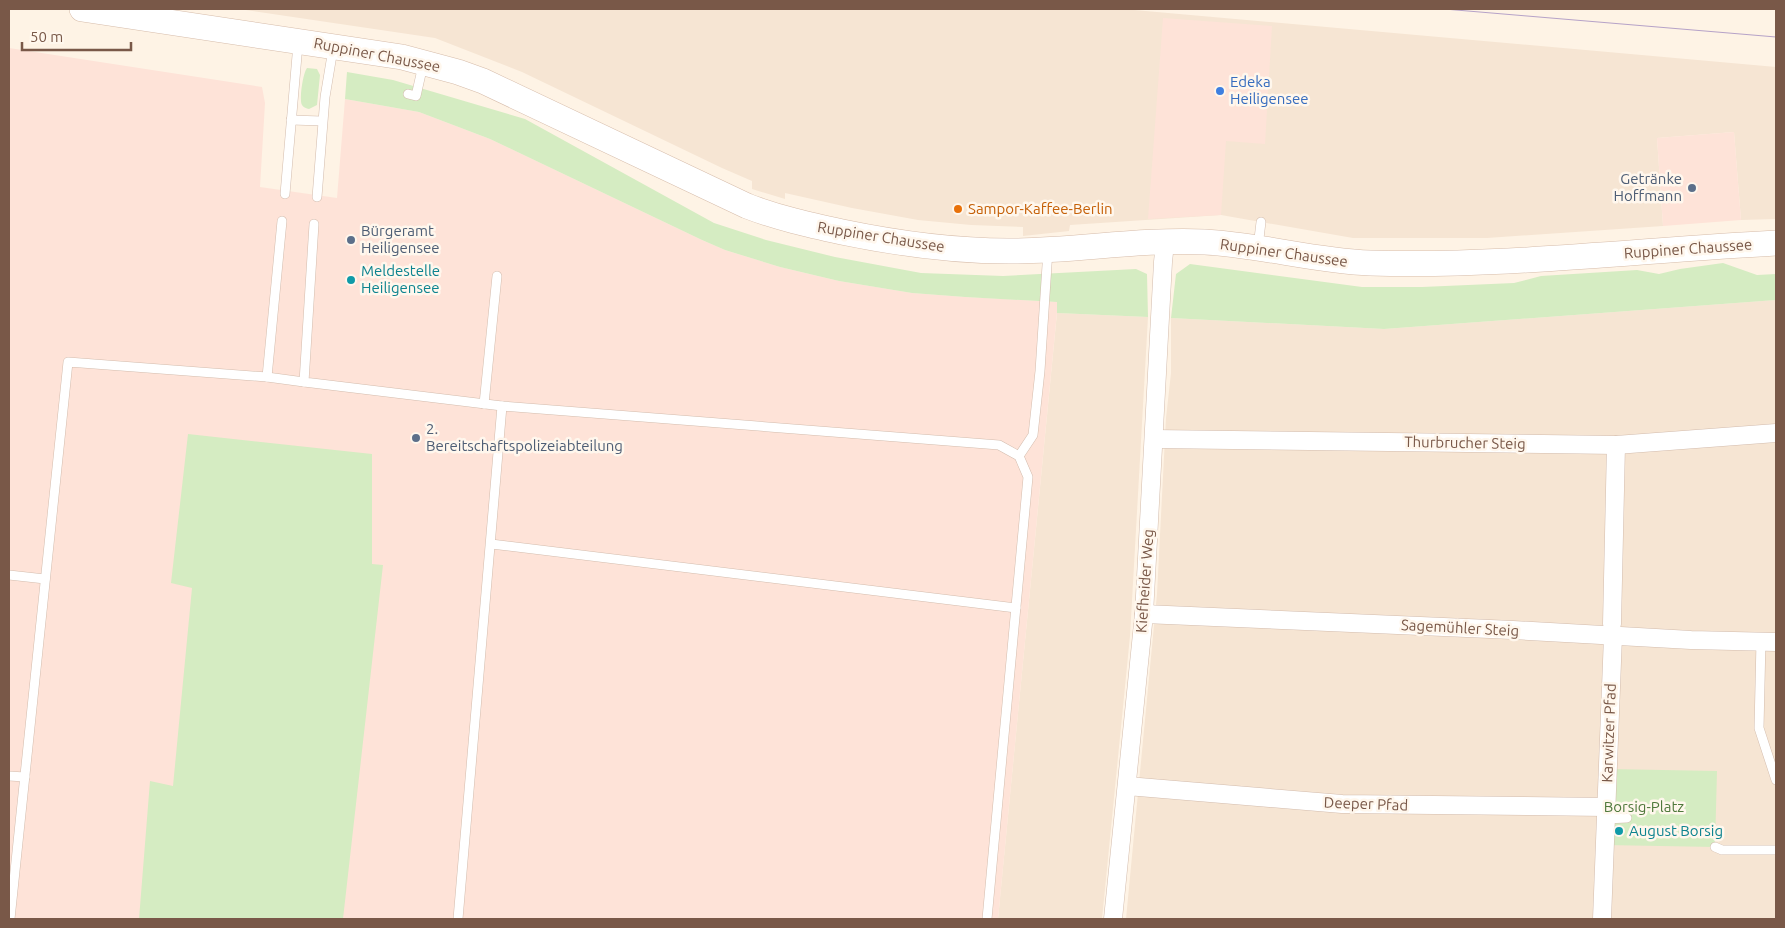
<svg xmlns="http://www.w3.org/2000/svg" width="1785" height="928" font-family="Ubuntu,sans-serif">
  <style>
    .residential { fill: #f6e5d3 }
    .commercial { fill: #fee3d8 }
    .green { fill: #d5ecc2 }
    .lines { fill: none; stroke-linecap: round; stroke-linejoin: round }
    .service-casing { stroke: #d3bcad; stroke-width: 10 }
    .minor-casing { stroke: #d3bcad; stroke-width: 19 }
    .secondary-casing { stroke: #d6bcaa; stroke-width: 26 }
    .service { stroke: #fff; stroke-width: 9 }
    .minor { stroke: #fff; stroke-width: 18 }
    .secondary { stroke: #fff; stroke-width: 25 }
    .tram { stroke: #b6a2c8; stroke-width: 1 }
    .shop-dot { fill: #3f7fe0; stroke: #fff7ed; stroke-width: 2 }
    .service-dot { fill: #5c6f8a; stroke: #fff7ed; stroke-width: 2 }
    .food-dot { fill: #e8710a; stroke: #fff7ed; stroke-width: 2 }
    .culture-dot { fill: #0f9aa8; stroke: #fff7ed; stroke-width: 2 }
    .labels { text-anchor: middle; stroke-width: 5; stroke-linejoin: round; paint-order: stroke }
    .street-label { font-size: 15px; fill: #795848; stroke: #fff7ed }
    .shop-label { font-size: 15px; fill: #366cbe; stroke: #fff7ed; text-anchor: start }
    .service-label { font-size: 15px; fill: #4e5e75; stroke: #fff7ed; text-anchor: start }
    .food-label { font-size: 15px; fill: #c56008; stroke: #fff7ed; text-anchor: start }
    .culture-label { font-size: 15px; fill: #0d838f; stroke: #fff7ed; text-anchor: start }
    .park-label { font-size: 15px; fill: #50793c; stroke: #fff7ed }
  </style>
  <rect width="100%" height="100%" fill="#fef3e5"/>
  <!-- residential -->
  <g class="residential">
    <polygon points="239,9 1123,9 1776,67 1776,219 1741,220 1734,132 1657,138 1663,226 1487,238 1353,238 1221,215 1070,225 1069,231 1023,236 1023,227 971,225 918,220 852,208 785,193 785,199 752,189 752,181 722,168 522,72 435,38"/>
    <polygon points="1776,300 1776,919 1126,919 1157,594 1166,418 1171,373 1171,318 1384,329"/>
    <polygon points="1057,313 1148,317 1130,636 1102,919 998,919"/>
  </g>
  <!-- commercial -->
  <g class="commercial">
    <polygon points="1163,18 1272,26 1265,144 1226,141 1221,215 1148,219"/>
    <polygon points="9,48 262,87 265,103 260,187 337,198 345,99 419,112 490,139 702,240 725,250 780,267 839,281 912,293 965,297 1058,302 998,919 9,919"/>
    <polygon points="1734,132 1741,220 1663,226 1657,138"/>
  </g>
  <!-- green -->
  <g class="green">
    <path d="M307,68L317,69L320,75L317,105L309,109C306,108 304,108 302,105C299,99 303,73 307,68Z"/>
    <polygon points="347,72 393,80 525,119 714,223 766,240 835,257 921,273 1003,276 1136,269 1147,274 1148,317 1057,313 1057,302 965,297 912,293 839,281 780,267 725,250 702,240 490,139 419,112 345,99"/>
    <polygon points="1723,263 1757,275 1776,274 1776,300 1384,329 1171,318 1176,274 1190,264 1362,287 1422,287 1514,283 1541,276 1637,270 1659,274 1680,269"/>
    <polygon points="188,434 372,454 372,564 383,565 343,919 139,919 150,781 173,786 192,588 171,583"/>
    <polygon points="1608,769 1717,771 1715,847 1605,845"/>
  </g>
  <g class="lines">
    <!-- service casing -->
    <g class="service-casing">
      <g id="service">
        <polyline points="408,94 416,96 423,65"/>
        <polyline points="291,120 322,121"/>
        <polyline points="285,194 298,44"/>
        <polyline points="317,197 325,97 333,49"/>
        <polyline points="314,224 304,382 502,406 458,919"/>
        <polyline points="1258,247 1261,222"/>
        <polyline points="267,377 304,382"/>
        <polyline points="484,404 497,276"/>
        <polyline points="502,406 999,445 1019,456 1028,477 987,919"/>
        <polyline points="1019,456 1033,435 1040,371 1048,250"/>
        <polyline points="491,544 1016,608"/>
        <polyline points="9,575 45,579"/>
        <polyline points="1761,641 1759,728 1776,780"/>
        <polyline points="9,776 25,777"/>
        <polyline points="1606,819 1627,818"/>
        <polyline points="1715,847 1722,850 1776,850"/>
        <polyline points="10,919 68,362 267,377 282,221"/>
      </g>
    </g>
    <!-- minor casing -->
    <g class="minor-casing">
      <g id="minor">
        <polyline points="1154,439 1616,445 1776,433"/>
        <polyline points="1144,614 1513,630 1691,640 1776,642"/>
        <polyline points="1612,624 1616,445"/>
        <polyline points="1127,786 1342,804 1606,807"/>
        <polyline points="1113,919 1144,614 1163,262 1165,243"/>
        <polyline points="1602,919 1613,636"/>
      </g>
    </g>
    <!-- secondary casing -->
    <g class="secondary-casing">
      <path id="secondary" d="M82,9L402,57L458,72L483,81L747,206C778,218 810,225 842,232C900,244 959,252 1018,251C1080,250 1143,239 1205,242C1261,245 1315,261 1370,263C1506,267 1641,250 1776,243"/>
    </g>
    <!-- service -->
    <use href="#service" class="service"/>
    <!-- minor -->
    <use href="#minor" class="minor"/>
    <!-- secondary -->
    <use href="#secondary" class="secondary"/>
    <!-- tram -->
    <polyline class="tram" points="1444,9 1776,37"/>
  </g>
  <!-- markers -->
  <circle class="shop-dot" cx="1220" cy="91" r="5"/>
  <g class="service-dot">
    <circle cx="1692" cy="188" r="5"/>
    <circle cx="351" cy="240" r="5"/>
    <circle cx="416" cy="438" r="5"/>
  </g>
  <circle class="food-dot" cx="958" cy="209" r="5"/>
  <g class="culture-dot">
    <circle cx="351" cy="280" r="5"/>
    <circle cx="1619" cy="831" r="5"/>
  </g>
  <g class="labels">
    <!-- street labels -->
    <g class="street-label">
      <text transform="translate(377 55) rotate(11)" y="5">Ruppiner Chaussee</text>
      <text transform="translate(881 237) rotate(9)" y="5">Ruppiner Chaussee</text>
      <text transform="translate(1688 249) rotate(-4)" y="5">Ruppiner Chaussee</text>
      <text transform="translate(1284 253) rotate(8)" y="5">Ruppiner Chaussee</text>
      <text transform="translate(1465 443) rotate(1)" y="5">Thurbrucher Steig</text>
      <text transform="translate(1145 581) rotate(-86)" y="5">Kiefheider Weg</text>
      <text transform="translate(1460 628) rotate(3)" y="5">Sagemühler Steig</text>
      <text transform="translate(1609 733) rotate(-88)" y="5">Karwitzer Pfad</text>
      <text transform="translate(1366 804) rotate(2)" y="5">Deeper Pfad</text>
    </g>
    <!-- shop labels -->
    <g class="shop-label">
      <text x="1230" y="87">Edeka<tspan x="1230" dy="17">Heiligensee</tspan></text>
    </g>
    <!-- service labels -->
    <g class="service-label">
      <text x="1682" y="184" text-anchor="end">Getränke<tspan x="1682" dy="17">Hoffmann</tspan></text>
      <text x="361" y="236">Bürgeramt<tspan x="361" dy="17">Heiligensee</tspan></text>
      <text x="426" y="434">2.<tspan x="426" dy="17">Bereitschaftspolizeiabteilung</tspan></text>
    </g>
    <!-- food labels -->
    <g class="food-label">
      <text x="968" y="214">Sampor-Kaffee-Berlin</text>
    </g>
    <!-- culture labels -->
    <g class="culture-label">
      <text x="361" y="276">Meldestelle<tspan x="361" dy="17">Heiligensee</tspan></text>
      <text x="1629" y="836">August Borsig</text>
    </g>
    <!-- park labels -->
    <g class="park-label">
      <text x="1644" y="812">Borsig-Platz</text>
    </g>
  </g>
  <!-- border -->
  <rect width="1785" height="928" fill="none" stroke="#795848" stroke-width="20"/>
  <!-- scale -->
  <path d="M22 42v8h109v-8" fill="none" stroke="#795848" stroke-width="2.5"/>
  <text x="30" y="42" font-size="15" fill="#795848" stroke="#fff7ed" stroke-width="4" paint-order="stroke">50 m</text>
</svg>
